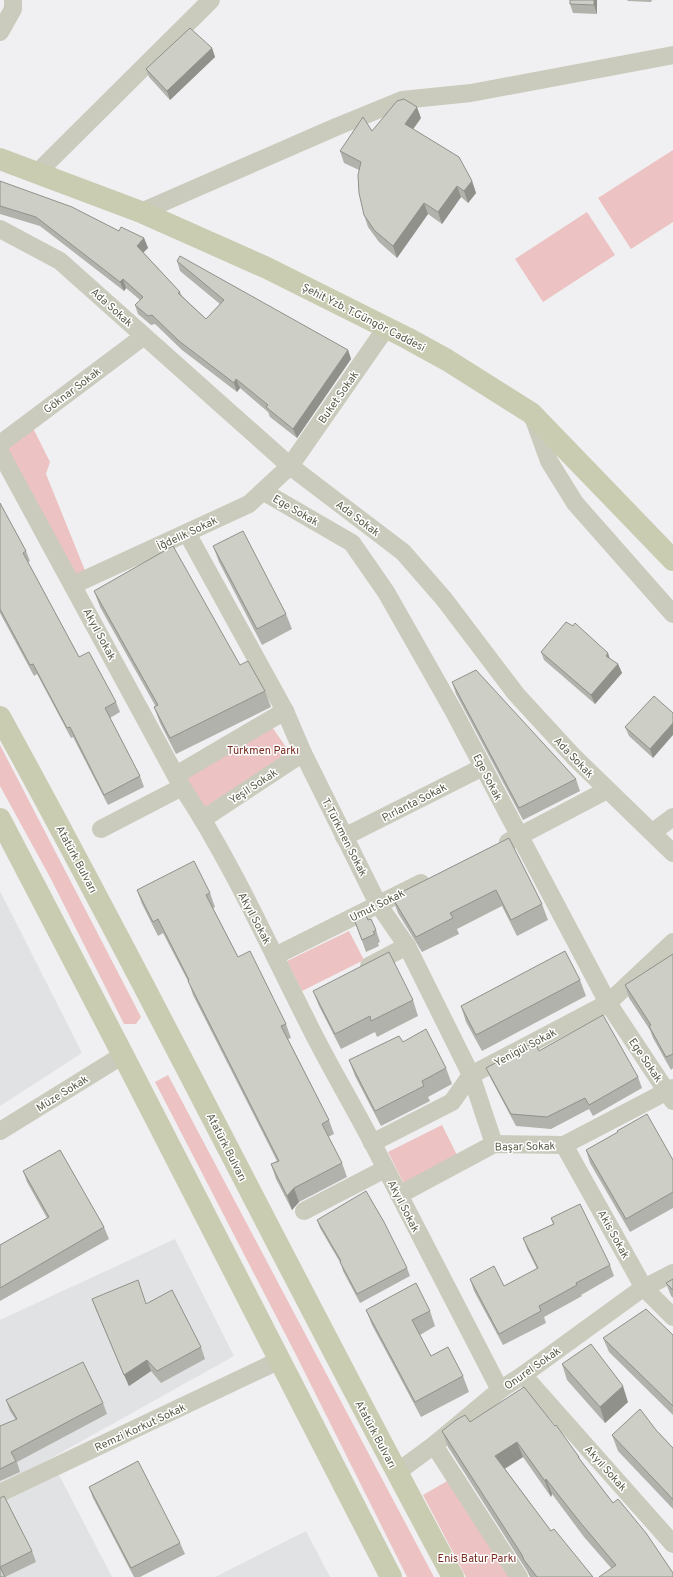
<svg xmlns="http://www.w3.org/2000/svg" width="673" height="1577" font-family="Overpass,sans-serif">
  <style>
    .education { fill: #e1e2e3 }
    .green { fill: #ecc2c2 }
    .lines { fill: none; stroke-linecap: round; stroke-linejoin: round }
    .minor { stroke: #cacbbc; stroke-width: 18 }
    .primary { stroke: #c9ccb1; stroke-width: 22 }
    .wall { fill: #b0b2ab }
    .shaded-wall { fill: #90918b }
    .building { fill: #cdcfc7; stroke: #90918b }
    .labels { text-anchor: middle; stroke-width: 3; stroke-linejoin: round; paint-order: stroke }
    .street-label { font-size: 11px; fill: #5a5c49; stroke: #fff }
    .park-label { font-size: 11px; fill: #78291e; stroke: #fff }
  </style>
  <rect width="100%" height="100%" fill="#f0f0f2"/>
  <!-- education -->
  <g class="education">
    <polygon points="0,891 82,1053 0,1106"/>
    <polygon points="175,1239 234,1356 46,1461 0,1484 0,1320"/>
    <polygon points="59,1475 112,1577 0,1577 0,1503"/>
    <polygon points="306,1531 330,1577 215,1577"/>
  </g>
  <!-- green -->
  <g class="green">
    <polygon points="673,150 673,222 631,249 598,198"/>
    <polygon points="587,212 615,255 543,302 515,259"/>
    <polygon points="30,422 50,462 46,474 88,578 73,585 0,444"/>
    <polygon points="270,724 290,753 202,809 185,779"/>
    <polygon points="0,745 141,1017 136,1024 124,1024 51,879 0,786"/>
    <polygon points="349,931 364,960 302,991 287,961"/>
    <polygon points="168,1075 434,1577 407,1577 294,1351 155,1082"/>
    <polygon points="442,1125 458,1157 404,1184 388,1152"/>
    <polygon points="449,1480 511,1577 466,1577 423,1495"/>
  </g>
  <g class="lines">
    <!-- minor -->
    <g class="minor">
      <polyline points="0,32 13,9 13,0"/>
      <polyline points="36,174 211,0"/>
      <polyline points="141,212 336,127 402,100 471,93 673,55"/>
      <polyline points="0,229 60,261 290,466 403,552 444,599 516,694 574,757 673,853"/>
      <polyline points="533,417 549,461 575,503 673,614"/>
      <polyline points="0,444 144,336"/>
      <path d="M0,452L182,787C231,861 268,944 308,1023C328,1064 352,1103 373,1144C415,1226 457,1308 500,1390"/>
      <polyline points="264,492 352,543 386,592 453,710 608,1003 673,1101"/>
      <polyline points="187,533 285,711 303,753 378,904 407,946 471,1075 494,1144"/>
      <polyline points="73,585 249,504 290,466 386,328"/>
      <polyline points="176,775 285,711"/>
      <polyline points="203,819 303,753"/>
      <polyline points="101,829 182,787"/>
      <polyline points="653,832 673,817"/>
      <polyline points="344,837 483,767"/>
      <polyline points="508,842 607,790"/>
      <polyline points="275,956 421,883"/>
      <polyline points="369,966 407,946"/>
      <polyline points="0,1131 123,1055"/>
      <polyline points="372,1143 452,1102 471,1075 608,1003 673,942"/>
      <polyline points="564,1145 644,1288 673,1317"/>
      <polyline points="399,1195 494,1144 564,1145 673,1088"/>
      <polyline points="304,1211 385,1169"/>
      <polyline points="523,1375 673,1544"/>
      <polyline points="434,1445 519,1577"/>
      <polyline points="396,1473 434,1445 500,1390 523,1375 640,1290 673,1273"/>
      <polyline points="0,1493 280,1360"/>
    </g>
    <!-- primary -->
    <g class="primary">
      <polyline points="0,159 141,212 267,268 407,338 447,360 531,413 673,560"/>
      <path d="M0,717C156,1001 299,1292 453,1577"/>
      <polyline points="0,819 123,1055 391,1577"/>
    </g>
  </g>
  <!-- wall -->
  <g class="wall">
    <polygon points="570,0 597,0 597,14 573,13 570,4"/>
    <polygon points="627,0 652,0 651,2 628,1"/>
    <polygon points="212,48 215,57 170,100 149,77 146,69"/>
    <polygon points="421,118 413,129 472,181 476,193 468,203 461,197 442,224 428,214 397,258 379,242 368,227 364,215 359,170 344,163 340,151 372,131"/>
    <polygon points="0,181 119,231 144,238 148,248 143,252 180,292 182,296 206,319 220,304 180,271 177,261 348,350 351,359 297,438 270,417 268,412 240,388 237,392 182,350 155,324 151,325 138,314 135,305 140,300 126,288 124,291 40,226 0,214"/>
    <polygon points="0,503 26,551 30,561 28,562 79,657 116,702 120,712 110,718 140,776 144,787 108,805 73,737 71,738 37,674 34,676 0,613"/>
    <polygon points="213,546 286,614 292,629 262,645 219,562"/>
    <polygon points="94,591 240,665 265,691 271,707 176,754 160,723 154,707 156,707 100,607"/>
    <polygon points="541,652 618,664 622,673 595,704 544,660"/>
    <polygon points="452,682 576,779 580,791 523,820 456,694"/>
    <polygon points="673,713 653,758 629,736 625,727"/>
    <polygon points="509,838 542,904 548,920 517,936 502,906 457,929 459,934 422,952 398,913 392,897"/>
    <polygon points="137,890 210,893 215,907 213,908 238,957 286,1024 291,1038 288,1039 329,1120 334,1134 328,1137 342,1163 347,1177 299,1202 292,1210 276,1179 271,1164 277,1161 193,995 189,983 163,933 158,936 142,904"/>
    <polygon points="354,919 368,920 376,930 380,942 378,943 379,946 366,952"/>
    <polygon points="673,954 673,1068 671,1070 653,1038 650,1030 629,998 625,985"/>
    <polygon points="580,980 586,996 482,1051 466,1022 461,1006"/>
    <polygon points="313,991 413,1000 418,1016 377,1037 375,1032 341,1049 319,1006"/>
    <polygon points="403,1042 446,1068 452,1084 428,1097 430,1101 381,1126 355,1076 349,1060"/>
    <polygon points="539,1051 638,1077 642,1088 593,1116 589,1109 551,1129 516,1126 491,1079 486,1068"/>
    <polygon points="586,1150 673,1160 673,1208 630,1232 590,1163"/>
    <polygon points="23,1171 104,1227 109,1239 0,1301 0,1245 47,1218 27,1182"/>
    <polygon points="551,1218 610,1265 614,1276 581,1295 582,1296 544,1317 546,1323 503,1345 474,1291 470,1279 504,1286 537,1269 527,1249 523,1238 553,1224"/>
    <polygon points="317,1220 407,1268 410,1276 360,1303 343,1271 341,1264 320,1228"/>
    <polygon points="673,1279 673,1298 671,1296 666,1283"/>
    <polygon points="92,1299 146,1304 201,1347 205,1359 161,1383 151,1371 129,1386 96,1310"/>
    <polygon points="366,1310 430,1311 435,1326 420,1335 431,1356 463,1376 469,1392 421,1417 372,1325"/>
    <polygon points="673,1335 673,1415 609,1352 603,1338"/>
    <polygon points="562,1364 628,1402 605,1423 567,1380"/>
    <polygon points="6,1400 103,1403 107,1414 17,1462 20,1472 0,1481 0,1426 16,1420 10,1411"/>
    <polygon points="470,1422 579,1457 581,1461 613,1503 673,1573 612,1569 584,1537 552,1494 551,1497 523,1457 505,1469 551,1531 593,1577 530,1577 527,1571 448,1447 442,1431"/>
    <polygon points="656,1430 673,1448 673,1509 618,1451 612,1435"/>
    <polygon points="89,1487 180,1543 185,1554 140,1577 134,1577 93,1498"/>
    <polygon points="0,1498 32,1551 36,1562 5,1577 0,1577"/>
  </g>
  <!-- shaded-wall -->
  <g class="shaded-wall">
    <polygon points="594,0 597,0 597,14 594,5"/>
    <polygon points="212,48 215,57 170,100 167,91"/>
    <polygon points="417,107 421,118 409,135 405,124"/>
    <polygon points="472,181 476,193 468,203 464,191"/>
    <polygon points="457,186 461,197 442,224 438,212"/>
    <polygon points="424,203 428,214 397,258 393,246"/>
    <polygon points="144,238 148,248 141,255 137,246"/>
    <polygon points="123,279 126,288 124,291 120,282"/>
    <polygon points="348,350 351,359 297,438 293,429"/>
    <polygon points="236,379 240,388 237,392 234,383"/>
    <polygon points="608,653 611,662 606,656"/>
    <polygon points="618,664 622,673 595,704 591,695"/>
    <polygon points="673,723 673,735 653,758 650,749"/>
    <polygon points="294,1188 299,1202 292,1210 287,1196"/>
    <polygon points="147,1360 151,1371 129,1386 124,1375"/>
    <polygon points="623,1386 628,1402 605,1423 600,1407"/>
    <polygon points="517,1442 523,1457 500,1471 495,1456"/>
    <polygon points="546,1479 552,1494 551,1497 545,1481"/>
  </g>
  <!-- building -->
  <g class="building">
    <polygon points="570,0 594,0 594,5 570,4"/>
    <polygon points="190,28 212,48 167,91 146,69"/>
    <polygon points="404,99 417,107 405,124 459,157 472,181 464,191 457,186 438,212 424,203 393,246 375,231 364,215 359,193 358,175 361,162 340,151 363,117 372,131 397,101"/>
    <polygon points="0,181 72,207 119,231 121,227 144,238 137,246 180,292 178,293 206,319 224,300 177,261 180,256 348,350 293,429 266,407 268,405 236,379 234,383 179,341 152,315 148,316 135,305 143,297 123,279 120,282 36,217 0,206"/>
    <polygon points="0,503 26,551 23,553 79,657 89,652 116,702 105,708 140,776 104,795 70,727 67,728 33,664 30,665 0,609"/>
    <polygon points="243,531 286,614 257,629 213,546"/>
    <polygon points="173,546 240,665 248,661 265,691 170,738 154,707 158,705 94,591"/>
    <polygon points="566,622 573,626 575,623 608,653 606,656 618,664 591,695 541,652"/>
    <polygon points="476,670 576,779 519,808 452,682"/>
    <polygon points="654,696 673,713 673,723 650,749 625,727"/>
    <polygon points="509,838 542,904 511,920 496,890 450,913 453,918 416,937 392,897"/>
    <polygon points="194,861 210,893 206,895 238,957 250,951 286,1024 281,1026 329,1120 322,1124 342,1163 294,1188 287,1196 271,1164 279,1161 188,981 189,980 158,919 153,922 137,890"/>
    <polygon points="365,913 368,920 371,919 376,930 373,932 375,934 362,940 354,919"/>
    <polygon points="565,951 580,980 476,1035 461,1006"/>
    <polygon points="389,952 413,1000 371,1021 370,1016 335,1034 313,991"/>
    <polygon points="673,954 673,1054 666,1057 649,1026 651,1025 625,985"/>
    <polygon points="603,1015 638,1077 589,1105 585,1098 547,1117 511,1114 486,1068 535,1042 539,1051"/>
    <polygon points="426,1029 446,1068 422,1081 424,1086 375,1111 349,1060 399,1036 403,1042"/>
    <polygon points="647,1114 673,1160 673,1192 626,1219 586,1150 618,1132 617,1131"/>
    <polygon points="60,1150 104,1227 0,1288 0,1245 49,1217 23,1171"/>
    <polygon points="366,1191 384,1222 407,1268 357,1294 340,1262 341,1261 317,1220"/>
    <polygon points="580,1204 610,1265 576,1283 577,1285 539,1306 541,1311 499,1334 470,1279 494,1266 504,1286 538,1268 523,1238 554,1224 551,1218"/>
    <polygon points="673,1279 673,1290 666,1283"/>
    <polygon points="138,1280 146,1304 172,1290 201,1347 157,1371 147,1360 124,1375 92,1299"/>
    <polygon points="416,1283 430,1311 412,1320 431,1356 448,1347 463,1376 415,1402 366,1310"/>
    <polygon points="646,1309 673,1335 673,1406 603,1338"/>
    <polygon points="591,1344 623,1386 600,1407 562,1364"/>
    <polygon points="83,1362 103,1403 11,1452 16,1461 0,1469 0,1426 17,1419 6,1400"/>
    <polygon points="524,1387 555,1426 556,1425 579,1457 578,1457 613,1503 618,1499 646,1533 673,1573 673,1577 599,1577 616,1565 579,1521 546,1479 545,1481 517,1442 495,1456 551,1531 554,1529 593,1577 537,1577 524,1560 522,1555 442,1431 456,1420 465,1415 470,1422"/>
    <polygon points="640,1409 656,1430 673,1448 673,1500 668,1494 612,1435"/>
    <polygon points="138,1461 180,1543 131,1568 89,1487"/>
    <polygon points="4,1496 32,1551 0,1567 5,1577 0,1577 0,1498"/>
  </g>
  <g class="labels">
    <!-- street labels -->
    <g class="street-label">
      <text transform="translate(112 307) rotate(42)" y="4">Ada Sokak</text>
      <text transform="translate(364 317) rotate(27)" y="4">Şehit Yzb. T.Güngör Caddesi</text>
      <text transform="translate(72 390) rotate(-37)" y="4">Göknar Sokak</text>
      <text transform="translate(338 397) rotate(-55)" y="4">Buket Sokak</text>
      <text transform="translate(296 510) rotate(30)" y="4">Ege Sokak</text>
      <text transform="translate(358 518) rotate(37)" y="4">Ada Sokak</text>
      <text transform="translate(187 533) rotate(-25)" y="4">İğdelik Sokak</text>
      <text transform="translate(100 634) rotate(62)" y="4">Akyıl Sokak</text>
      <text transform="translate(574 757) rotate(46)" y="4">Ada Sokak</text>
      <text transform="translate(488 777) rotate(63)" y="4">Ege Sokak</text>
      <text transform="translate(253 786) rotate(-33)" y="4">Yeşil Sokak</text>
      <text transform="translate(414 802) rotate(-27)" y="4">Pırlanta Sokak</text>
      <text transform="translate(345 837) rotate(63)" y="4">T. Türkmen Sokak</text>
      <text transform="translate(77 859) rotate(62)" y="4">Atatürk Bulvarı</text>
      <text transform="translate(377 905) rotate(-26)" y="4">Umut Sokak</text>
      <text transform="translate(255 918) rotate(62)" y="4">Akyıl Sokak</text>
      <text transform="translate(525 1047) rotate(-28)" y="4">Yenigül Sokak</text>
      <text transform="translate(646 1060) rotate(56)" y="4">Ege Sokak</text>
      <text transform="translate(62 1093) rotate(-32)" y="4">Müze Sokak</text>
      <text transform="translate(525 1146) rotate(-1)" y="4">Başar Sokak</text>
      <text transform="translate(227 1147) rotate(63)" y="4">Atatürk Bulvarı</text>
      <text transform="translate(404 1206) rotate(63)" y="4">Akyıl Sokak</text>
      <text transform="translate(614 1234) rotate(61)" y="4">Akis Sokak</text>
      <text transform="translate(532 1368) rotate(-35)" y="4">Onurel Sokak</text>
      <text transform="translate(140 1427) rotate(-25)" y="4">Remzi Korkut Sokak</text>
      <text transform="translate(376 1434) rotate(62)" y="4">Atatürk Bulvarı</text>
      <text transform="translate(606 1468) rotate(48)" y="4">Akyıl Sokak</text>
    </g>
    <!-- park labels -->
    <g class="park-label">
      <text x="263" y="754">Türkmen Parkı</text>
      <text x="477" y="1562">Enis Batur Parkı</text>
    </g>
  </g>
</svg>
